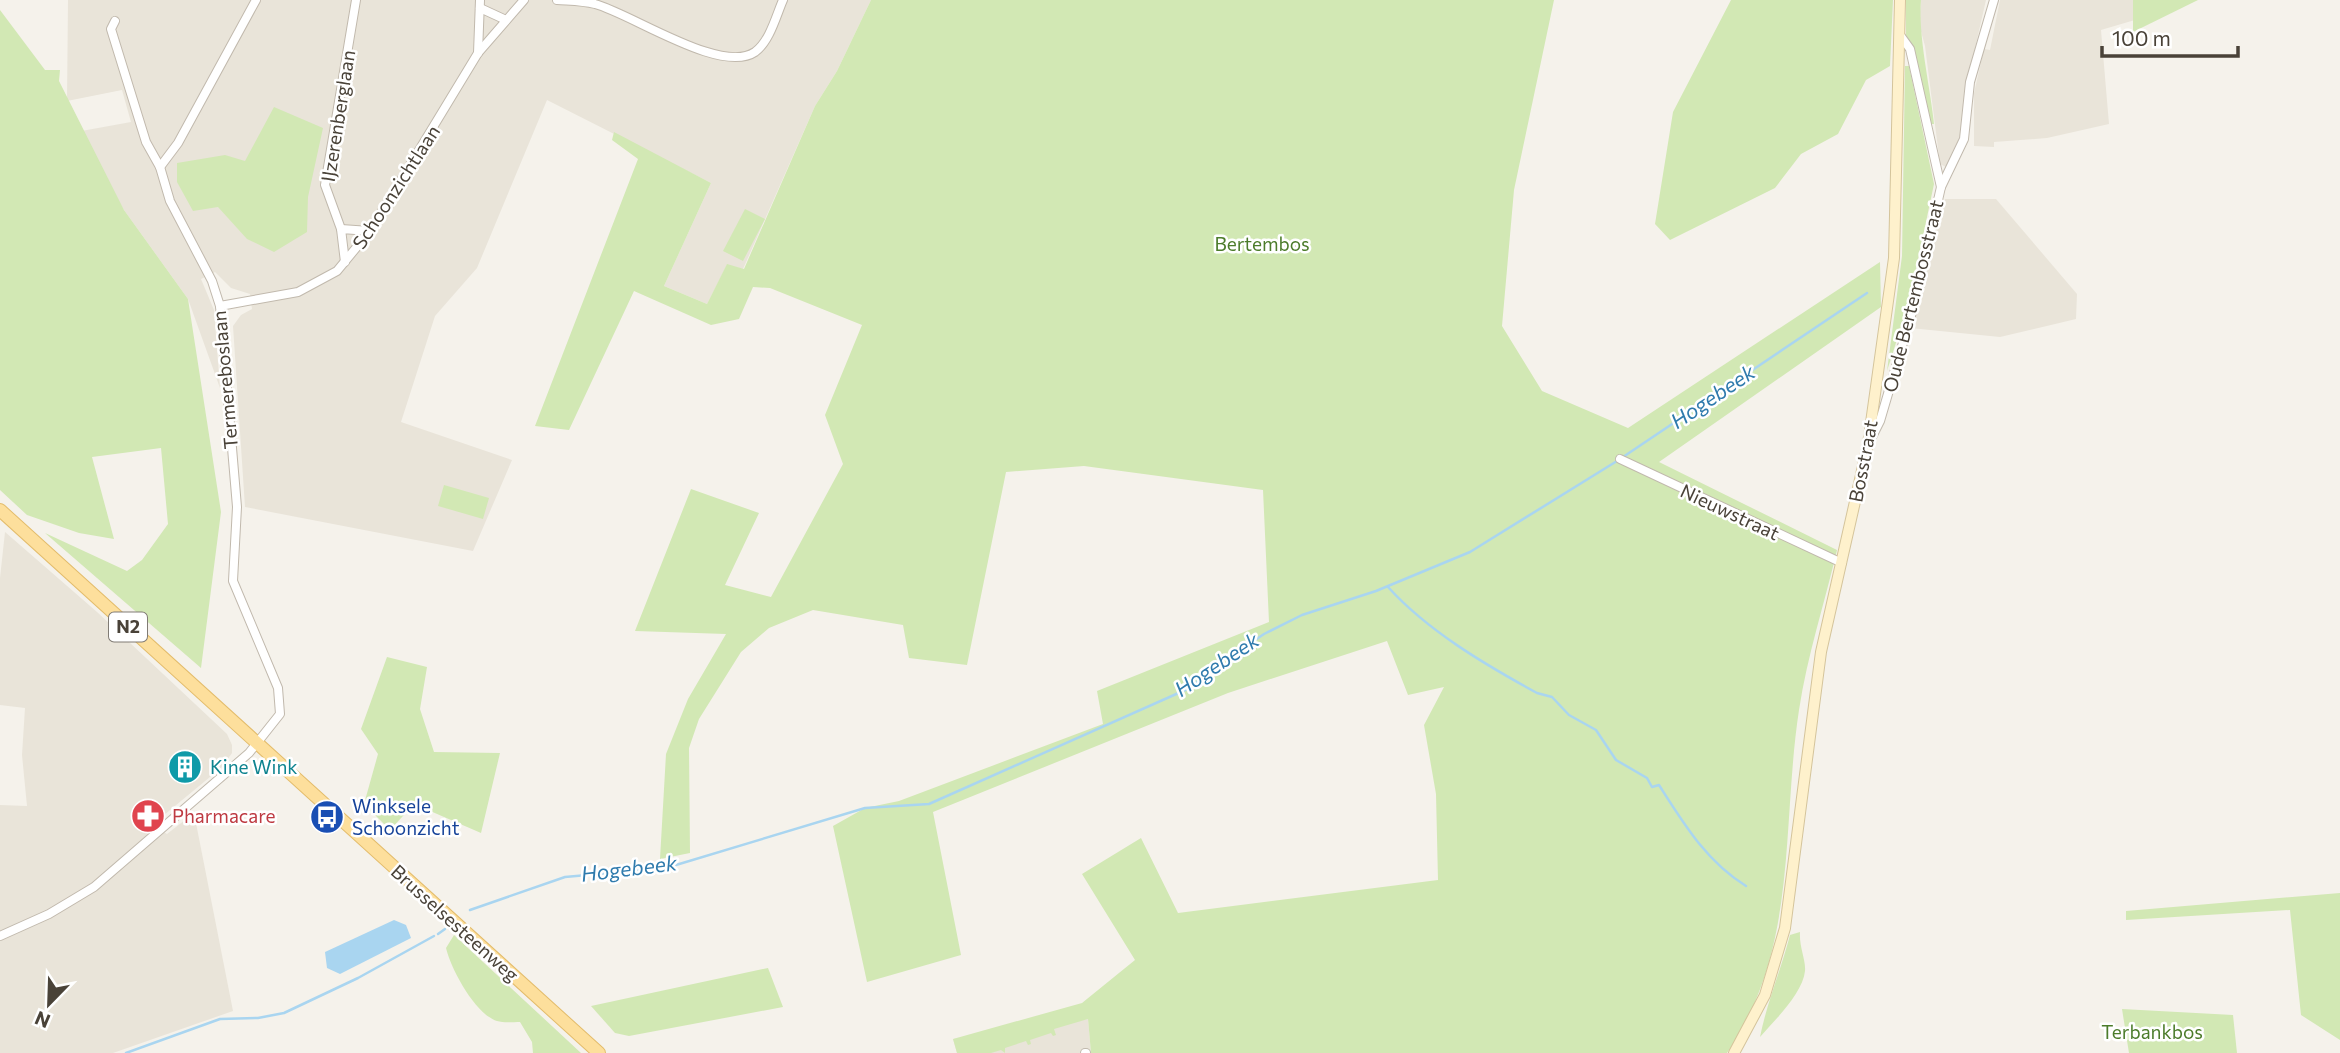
<svg xmlns="http://www.w3.org/2000/svg" width="2340" height="1053" font-family="Commissioner,sans-serif">
  <style>
    .residential { fill: #e9e4d9 }
    .green { fill: #d2e8b4 }
    .water { fill: #a9d5f0 }
    .lines { fill: none; stroke-linecap: round; stroke-linejoin: round }
    .stream { stroke: #a9d5f0; stroke-width: 2.5 }
    .street-casing { stroke: #c1b9ad; stroke-width: 10 }
    .secondary-casing { stroke: #d4c49b; stroke-width: 12 }
    .primary-casing { stroke: #e3bc6b; stroke-width: 14 }
    .street { stroke: #fff; stroke-width: 8 }
    .secondary { stroke: #fef1cc; stroke-width: 10 }
    .primary { stroke: #fddf9c; stroke-width: 12 }
    .labels { text-anchor: middle; stroke-width: 5; stroke-linejoin: round; paint-order: stroke }
    .shield { fill: #fff; stroke: #807b74; stroke-width: 2 }
    .shield-label { font-size: 18px; font-weight: bold; fill: #494238 }
    .street-label { font-size: 19px; fill: #494238; stroke: #fff }
    .park-label { font-size: 19px; fill: #4c7c2b; stroke: #fff }
    .culture-label { font-size: 19px; fill: #0d838f; stroke: #fff; text-anchor: start }
    .transit-label { font-size: 19px; fill: #164399; stroke: #fff; text-anchor: start }
    .health-label { font-size: 19px; fill: #be3a42; stroke: #fff; text-anchor: start }
    .water-label { font-size: 21px; font-style: italic; fill: #2f7bad; stroke: #fff }
  </style>
  <rect width="100%" height="100%" fill="#f5f2eb"/>
  <!-- residential -->
  <g class="residential">
    <polygon points="68,0 871,0 837,71 815,106 743,269 727,265 707,304 664,286 711,183 547,100 477,268 435,316 401,422 512,460 473,551 245,507 233,326 241,315 252,309 250,294 231,288 215,272 201,279 214,310 220,388 188,299 124,210 76,132 131,122 122,90 67,101"/>
    <polygon points="1921,0 1986,0 1968,79 1963,127 1948,168 1940,164 1925,46 1919,24"/>
    <polygon points="2000,0 2141,0 2145,17 2101,30 2109,124 2047,138 1994,142 1994,147 1974,146 1974,93 1984,49 1990,50"/>
    <polygon points="1945,199 1996,199 2077,294 2076,319 2000,337 1910,328"/>
    <polygon points="5,532 97,612 227,734 232,745 232,753 222,767 152,825 167,834 194,813 233,1011 113,1053 0,1053 0,805 27,806 22,755 25,708 0,705 0,578"/>
    <polygon points="1088,1019 1091,1053 957,1053 953,1039"/>
  </g>
  <!-- green -->
  <g class="green">
    <path d="M871,0H1554L1514,190L1502,326L1542,391L1628,428L1880,262L1881,307L1659,462L1837,550C1825,602 1807,656 1799,710C1781,828 1799,948 1727,1053H1091L1088,1019L1054,1029L1056,1035L1053,1036L1051,1033L1030,1040L1031,1044L1028,1045L1026,1041L1005,1048V1053L1001,1050L991,1053H957L953,1039L1082,1003L1135,960L1082,874L1141,838L1178,913L1438,880L1436,794L1424,725L1444,687L1408,695L1387,641L1228,693L933,812L961,955L867,982L833,826L865,808L899,801L1103,724L1097,691L1269,622L1263,490L1084,466L1006,472L967,665L909,658L903,625L813,610L769,628L741,652L699,719L689,748L690,853L660,859L666,754L688,699L726,634L635,631L691,489L759,513L725,585L771,597L843,464L825,415L862,325L770,288L753,287L739,319L711,325L634,291L569,430L535,426L638,159L612,140L614,132L711,183L664,286L707,304L727,264L744,269L815,106L837,71Z"/>
    <polygon points="1731,0 1893,0 1890,66 1866,80 1838,134 1801,154 1775,188 1670,240 1655,224 1673,112"/>
    <path d="M1906,0H1921C1918,37 1930,85 1934,124H1930L1911,43L1906,35Z"/>
    <polygon points="2133,0 2198,0 2133,32"/>
    <polygon points="0,10 45,70 60,70 59,81 124,210 188,299 221,512 201,668 45,533 127,571 142,560 168,524 161,448 92,457 114,539 79,533 27,515 0,490"/>
    <polygon points="1905,66 1909,66 1934,184 1909,302 1887,371 1902,256"/>
    <polygon points="274,107 323,128 308,197 307,232 274,252 247,239 218,207 193,211 177,182 177,163 225,155 245,161"/>
    <polygon points="745,209 765,219 743,261 723,251"/>
    <polygon points="444,485 489,498 483,519 438,506"/>
    <polygon points="387,657 427,667 420,709 434,752 500,753 481,833 414,804 390,830 364,804 378,754 361,729"/>
    <polygon points="2340,893 2340,1040 2301,1015 2290,910 2126,920 2126,911"/>
    <path d="M1800,932C1799,947 1806,960 1805,971C1803,993 1774,1021 1760,1037C1767,1002 1781,970 1790,935Z"/>
    <path d="M454,935L581,1053H533L532,1042L520,1022C513,1022 503,1023 497,1021C475,1014 451,969 446,948Z"/>
    <polygon points="768,968 783,1007 629,1036 615,1033 591,1006"/>
    <polygon points="2122,1009 2233,1015 2237,1053 2129,1053"/>
  </g>
  <!-- water -->
  <polygon class="water" points="394,920 406,925 411,938 340,974 327,968 325,952"/>
  <g class="lines">
    <!-- stream -->
    <g class="stream">
      <polyline points="1623,457 1867,293"/>
      <path d="M1388,587C1428,631 1484,664 1537,693L1552,697L1569,715L1596,730L1616,760L1647,778L1652,787L1659,785C1684,824 1706,861 1746,886"/>
      <polyline points="470,910 565,877 666,868 865,808 929,804 1192,687 1218,660 1242,649 1264,634 1302,615 1376,591 1470,552 1617,461"/>
      <polyline points="438,934 445,929"/>
      <polyline points="126,1053 220,1019 258,1018 284,1013 358,978 434,936"/>
    </g>
    <!-- street casing -->
    <g class="street-casing">
      <g id="street">
        <path d="M557,0C570,1 582,1 595,4C632,14 721,75 755,52C770,41 776,16 783,0"/>
        <polyline points="480,8 506,20"/>
        <polyline points="1900,35 1910,49 1941,187"/>
        <polyline points="478,53 480,0"/>
        <polyline points="160,167 178,143 256,0"/>
        <polyline points="341,229 325,185 356,0"/>
        <polyline points="345,262 341,229 370,231"/>
        <polyline points="220,306 298,292 337,271 370,231 478,53 524,0"/>
        <polyline points="1871,439 1880,421 1915,302 1941,187 1964,139 1970,82 1994,0"/>
        <polyline points="1620,459 1842,563"/>
        <polyline points="0,936 49,914 94,887 249,753 280,714 278,688 233,581 237,507 220,306 212,281 170,201 160,167 146,142 111,29 115,21"/>
        <polyline points="1085,1053 1086,1053"/>
      </g>
    </g>
    <!-- secondary casing -->
    <g class="secondary-casing">
      <polyline id="secondary" points="1734,1053 1765,995 1785,928 1821,652 1868,444 1894,258 1900,0"/>
    </g>
    <!-- primary casing -->
    <g class="primary-casing">
      <polyline id="primary" points="0,510 599,1053"/>
    </g>
    <!-- street -->
    <use href="#street" class="street"/>
    <!-- secondary -->
    <use href="#secondary" class="secondary"/>
    <!-- primary -->
    <use href="#primary" class="primary"/>
  </g>
  <!-- icons -->
  <defs>
    <g id="building-disc" transform="scale(1.75)"><circle r="9.5" fill="#0f9aa8" stroke="#fff"/><path d="M-4-6H4V6H1V3H-1V6H-4ZM-2.5-4.3h1.7v1.8h-1.7ZM.8-4.3h1.7v1.8H.8ZM-2.5-1h1.7V.8h-1.7ZM.8-1h1.7V.8H.8Z" fill="#fff"/></g>
    <g id="pharmacy-disc" transform="scale(1.75)"><circle r="9.5" fill="#e0444e" stroke="#fff"/><path d="M-2-6h4v4h4v4h-4v4h-4v-4h-4v-4h4Z" fill="#fff"/></g>
    <g id="bus-disc" transform="scale(1.75)"><circle r="9.5" fill="#1a4fb4" stroke="#fff"/><path d="M-5-6H5V4H4V6H2V4H-2V6H-4V4H-5ZM-3.5-4V0h7V-4ZM-3.5 1.2v1.5H-2V1.2ZM2 1.2v1.5H3.5V1.2Z" fill="#fff"/></g>
  </defs>
  <g fill-rule="evenodd">
    <use href="#building-disc" x="185" y="767"/>
    <use href="#pharmacy-disc" x="148" y="816"/>
    <use href="#bus-disc" x="327" y="817"/>
  </g>
  <g class="labels">
    <!-- shield labels -->
    <rect class="shield" x="109" y="612.5" width="38" height="29" rx="5"/>
    <g class="shield-label">
      <text x="128" y="633">N2</text>
    </g>
    <!-- street labels -->
    <g class="street-label">
      <text transform="translate(338 116) rotate(-81)" y="7">IJzerenberglaan</text>
      <text transform="translate(396 187) rotate(-57)" y="7">Schoonzichtlaan</text>
      <text transform="translate(1913 296) rotate(-76)" y="7">Oude Bertembosstraat</text>
      <text transform="translate(225 380) rotate(-95)" y="7">Termereboslaan</text>
      <text transform="translate(1863 461) rotate(-79)" y="7">Bosstraat</text>
      <text transform="translate(1730 512) rotate(25)" y="7">Nieuwstraat</text>
      <text transform="translate(455 923) rotate(42)" y="7">Brusselsesteenweg</text>
    </g>
    <!-- park labels -->
    <g class="park-label">
      <text x="1262" y="251">Bertembos</text>
      <text x="2152" y="1039">Terbankbos</text>
    </g>
    <!-- culture labels -->
    <g class="culture-label">
      <text x="210" y="774">Kine Wink</text>
    </g>
    <!-- transit labels -->
    <g class="transit-label">
      <text x="352" y="813">Winksele<tspan x="352" dy="22">Schoonzicht</tspan></text>
    </g>
    <!-- health labels -->
    <g class="health-label">
      <text x="172" y="823">Pharmacare</text>
    </g>
    <!-- water labels -->
    <g class="water-label">
      <text transform="translate(1713 397) rotate(-34)" y="7">Hogebeek</text>
      <text transform="translate(1217 665) rotate(-34)" y="7">Hogebeek</text>
      <text transform="translate(629 869) rotate(-7)" y="7">Hogebeek</text>
    </g>
  </g>
  <!-- north arrow -->
  <g transform="translate(49 1004) rotate(203)" stroke="#ffffff" stroke-width="5" paint-order="stroke">
  <path d="M0-5L12 26L0 18L-12 26Z" fill="#494238"/>
  <text y="-10" font-size="19" font-weight="bold" text-anchor="middle" fill="#494238">N</text>
  </g>
  <!-- scale -->
  <path d="M2102 46v10h136v-10" fill="none" stroke="#494238" stroke-width="3.5"/>
  <text x="2112" y="46" font-size="21" fill="#494238" stroke="#ffffff" stroke-width="5" paint-order="stroke">100 m</text>
</svg>
